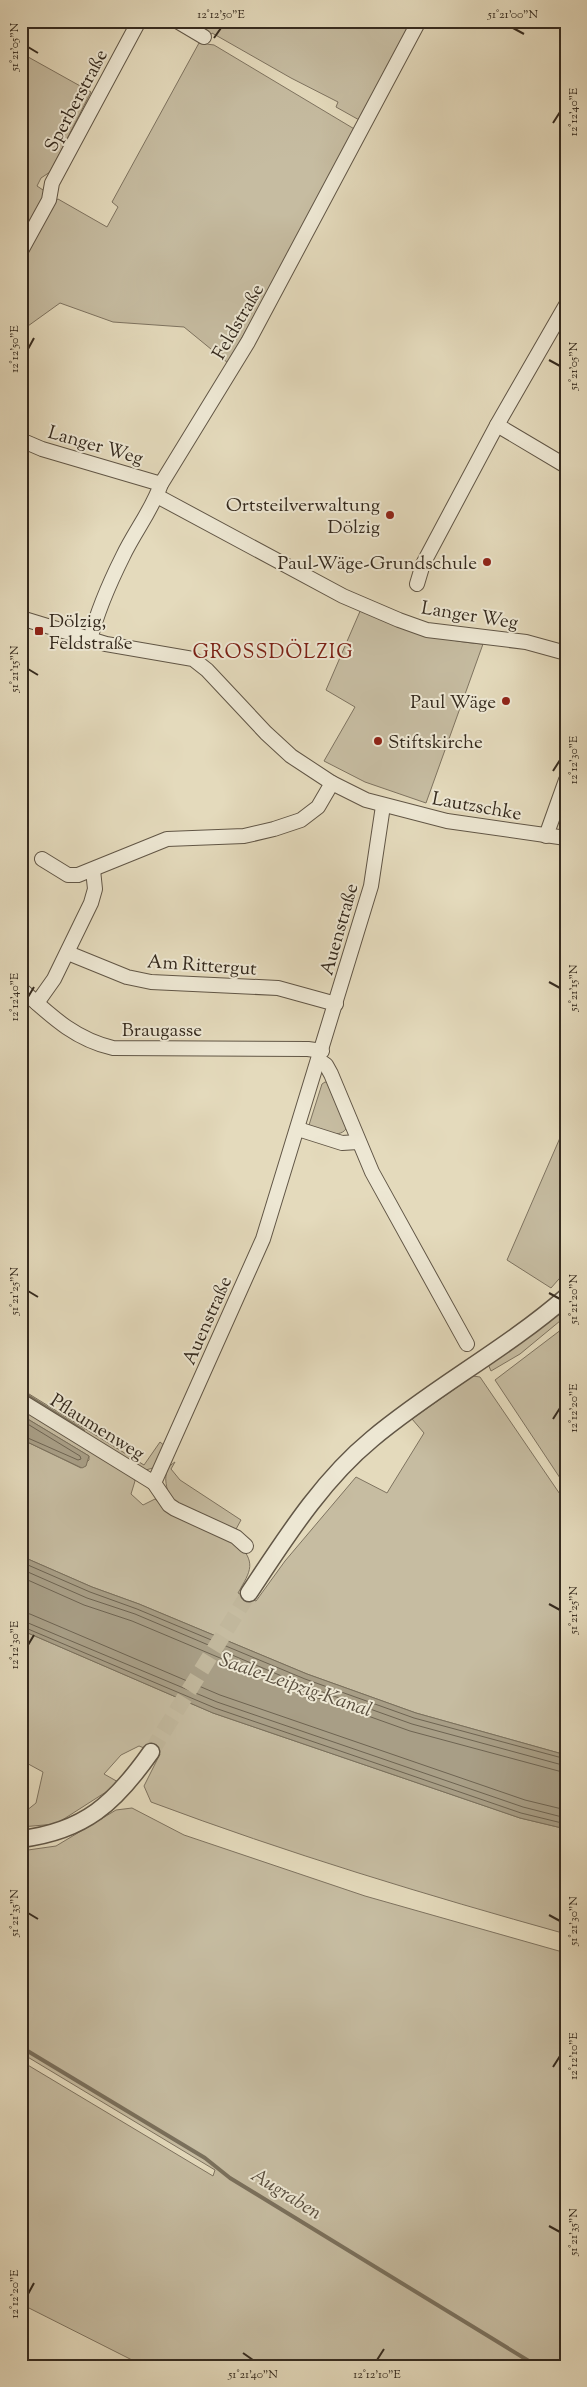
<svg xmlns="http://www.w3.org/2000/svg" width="587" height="2387" font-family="'Sorts Mill Goudy',serif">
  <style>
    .green { fill: #c6bca1; stroke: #7e7360 }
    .water { fill: #a89e86; stroke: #7a705c }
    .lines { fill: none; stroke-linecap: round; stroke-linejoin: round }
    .shore { stroke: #6e6452; stroke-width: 1 }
    .stream { stroke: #7a705c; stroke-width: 4 }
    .tertiary-tunnel { stroke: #c1b79c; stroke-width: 16; stroke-dasharray: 16 8; stroke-linecap: butt }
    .minor-casing { stroke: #615646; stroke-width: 16 }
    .tertiary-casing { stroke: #615646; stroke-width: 19 }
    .minor { stroke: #ede7d3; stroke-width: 14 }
    .tertiary { stroke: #ede7d3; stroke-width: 16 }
    .ticks { fill: none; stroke: #352a1e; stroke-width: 2 }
    .poi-dot { fill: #8f2418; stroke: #ede7d3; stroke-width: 2 }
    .labels { text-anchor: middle; stroke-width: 4; stroke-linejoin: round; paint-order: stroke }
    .street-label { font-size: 19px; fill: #352a1e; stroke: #ede7d3 }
    .poi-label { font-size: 19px; fill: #352a1e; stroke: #ede7d3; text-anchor: end }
    .neighbourhood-label { font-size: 20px; letter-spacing: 1px; fill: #7a1f14; stroke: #ede7d3 }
    .water-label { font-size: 20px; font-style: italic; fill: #584d3d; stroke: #ede7d3 }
    .neatline { fill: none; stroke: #352a1e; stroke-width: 2 }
    .ticks-label { font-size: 12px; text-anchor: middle; fill: #352a1e }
  </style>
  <rect width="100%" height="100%" fill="#e4dabc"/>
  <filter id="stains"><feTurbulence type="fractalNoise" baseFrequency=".004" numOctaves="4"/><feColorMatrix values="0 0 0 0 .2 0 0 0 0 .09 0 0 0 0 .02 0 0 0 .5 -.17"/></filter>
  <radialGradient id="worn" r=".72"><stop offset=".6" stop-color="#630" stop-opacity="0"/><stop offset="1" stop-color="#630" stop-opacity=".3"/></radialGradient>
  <!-- green -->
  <g class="green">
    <polygon points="183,21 411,21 361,121 336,107 338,102 291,78 212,33 209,37"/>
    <polygon points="199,43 214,45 356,130 228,363 184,327 113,322 60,303 21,331 21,258 52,202 58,199 107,227 118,207 112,202"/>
    <polygon points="21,53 91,92 50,172 41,178 37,186 46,192 21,243"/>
    <path d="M361,609C404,626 436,641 483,644L426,803L365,782L324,761L355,707L326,690Z"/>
    <path d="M325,1082L329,1083L345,1123L346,1129C338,1140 319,1129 309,1125L322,1084Z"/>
    <polygon points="566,1124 566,1271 551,1288 507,1260"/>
    <polygon points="566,1306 566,1316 520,1354 491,1371 488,1364"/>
    <polygon points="566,1326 566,1487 495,1380"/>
    <path d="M473,1376L480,1377L566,1503V1755L416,1713L307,1674L139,1604L92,1587L21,1556V1439L81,1468L89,1460V1456L21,1415V1407L132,1475L135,1481L131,1494L143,1505L155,1499L163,1507L236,1541C257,1563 251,1570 238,1593L256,1601L285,1561L356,1477L387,1493L424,1433L412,1419Z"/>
    <polygon points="21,1389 144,1465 160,1442 166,1447 153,1468 142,1471 21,1397"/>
    <path d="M175,1462L171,1469L180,1480L241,1520L235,1531L170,1499C166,1486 161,1470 175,1462Z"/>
    <path d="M21,1630L213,1713L520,1818L566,1829V1934C426,1895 287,1853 151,1802L144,1786L160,1754L139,1746L121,1755L104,1774L120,1783L56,1824L21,1827V1815L36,1803L43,1772L21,1760Z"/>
    <polygon points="132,1808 184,1835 365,1896 566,1953 566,2366 137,2366 136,2362 21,2304 21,2061 213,2176 215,2170 21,2053 21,1851 56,1846 116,1810"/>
  </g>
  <!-- water -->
  <g class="water">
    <polygon points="21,1415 89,1456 86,1466 82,1468 21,1439"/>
    <polygon points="21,1556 92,1587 139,1604 307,1674 416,1713 566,1755 566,1829 520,1818 213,1713 21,1630"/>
  </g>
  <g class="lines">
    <!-- shore -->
    <g class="shore">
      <polyline points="21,1420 80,1456 81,1459 78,1460 21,1435"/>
      <polyline points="21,1562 90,1592 137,1609 305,1679 414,1718 566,1759"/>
      <polyline points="21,1569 87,1598 135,1614 303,1685 412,1724 566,1766"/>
      <polyline points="21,1577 84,1605 132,1621 301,1692 410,1731 566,1773"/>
      <polyline points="21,1612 30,1614 220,1695 525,1800 566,1810"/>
      <polyline points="21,1620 217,1702 523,1807 566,1818"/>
      <polyline points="21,1626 215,1708 521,1813 566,1824"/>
    </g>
    <!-- stream -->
    <g class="stream">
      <polyline points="21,1392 83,1431"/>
      <polyline points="21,2047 205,2158 230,2178 537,2366"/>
    </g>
    <!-- tertiary-tunnel -->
    <polyline class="tertiary-tunnel" points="151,1752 249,1593"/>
    <!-- minor casing -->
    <g class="minor-casing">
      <g id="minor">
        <polyline points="177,21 204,37"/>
        <polyline points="21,251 49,200 52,183 139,21"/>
        <polyline points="497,425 566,466"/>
        <polyline points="21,440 42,449 161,484"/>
        <polyline points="157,496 343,596 399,620 427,630 526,642 566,653"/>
        <polyline points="417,584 423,564 497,425 566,305"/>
        <polyline points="21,618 106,644 193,659 207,670 266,733 291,756 332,783 366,800 447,821 566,838"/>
        <path d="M90,640C97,612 110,582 123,556C135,531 152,510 161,484L248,342L419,21"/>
        <polyline points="546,836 566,780"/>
        <polyline points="42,859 68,875 78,875 167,839 244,836 274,829 301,820 318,807 332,783"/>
        <polyline points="68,953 127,977 151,982 278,988 336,1004"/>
        <path d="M21,989C50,1015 74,1039 113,1048L308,1049L322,1051"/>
        <polyline points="37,1003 54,979 91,903 95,889 93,870"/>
        <polyline points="319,1060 326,1065 331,1074 372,1172 467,1344"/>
        <polyline points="298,1129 342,1143 358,1142"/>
        <polyline points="21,1401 154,1483 169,1505 175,1509 236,1537 246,1546"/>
        <polyline points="154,1483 263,1239 371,886 383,806"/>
      </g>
    </g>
    <!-- tertiary casing -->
    <g class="tertiary-casing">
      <g id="tertiary">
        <path d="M249,1593C285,1539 321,1481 372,1439C434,1387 505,1350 566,1297"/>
        <path d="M21,1839C85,1831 115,1803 151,1752"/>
      </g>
    </g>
    <!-- minor -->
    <use href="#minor" class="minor"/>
    <!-- tertiary -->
    <use href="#tertiary" class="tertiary"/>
  </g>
  <!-- ticks -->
  <path class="ticks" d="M513,28L524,34M214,38L221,28M28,47L38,53M553,123L560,112M28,349L34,338M549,360L560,366M28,669L38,675M553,771L560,760M549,982L560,988M28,997L34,987M28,1291L38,1297M549,1293L560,1299M553,1419L560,1408M549,1604L560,1610M28,1645L34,1635M28,1913L38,1919M549,1915L560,1921M553,2067L560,2056M549,2226L560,2232M28,2294L34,2283M243,2353L253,2360M377,2360L384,2349"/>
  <!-- markers -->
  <g class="poi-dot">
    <circle cx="390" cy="515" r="5"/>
    <circle cx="487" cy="562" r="5"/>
    <rect x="34" y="626" width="10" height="10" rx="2.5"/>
    <circle cx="506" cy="701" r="5"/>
    <circle cx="378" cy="741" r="5"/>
  </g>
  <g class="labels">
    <!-- street labels -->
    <g class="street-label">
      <text transform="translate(75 100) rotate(-62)" y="7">Sperberstraße</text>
      <text transform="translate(237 321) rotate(-60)" y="7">Feldstraße</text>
      <text transform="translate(96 444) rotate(16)" y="7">Langer Weg</text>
      <text transform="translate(470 614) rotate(9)" y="7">Langer Weg</text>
      <text transform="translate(477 805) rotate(10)" y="7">Lautzschke</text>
      <text transform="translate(338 929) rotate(-74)" y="7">Auenstraße</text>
      <text transform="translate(202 964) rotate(4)" y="7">Am Rittergut</text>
      <text x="162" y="1036">Braugasse</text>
      <text transform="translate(206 1320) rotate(-66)" y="7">Auenstraße</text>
      <text transform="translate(98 1426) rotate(32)" y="7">Pflaumenweg</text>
    </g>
    <!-- poi labels -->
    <g class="poi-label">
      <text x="380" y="511">Ortsteilverwaltung<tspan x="380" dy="22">Dölzig</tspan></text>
      <text x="477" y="569">Paul-Wäge-Grundschule</text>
      <text x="49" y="627" text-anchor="start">Dölzig,<tspan x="49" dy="22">Feldstraße</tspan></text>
      <text x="496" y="708">Paul Wäge</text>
      <text x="388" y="748" text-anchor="start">Stiftskirche</text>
    </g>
    <!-- neighbourhood labels -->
    <g class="neighbourhood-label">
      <text x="273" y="658">GROSSDÖLZIG</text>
    </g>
    <!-- water labels -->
    <g class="water-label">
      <text transform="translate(296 1684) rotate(19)" y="7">Saale-Leipzig-Kanal</text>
      <text transform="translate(287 2193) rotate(32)" y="7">Augraben</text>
    </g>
  </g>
  <!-- margin -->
  <rect width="587" height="2387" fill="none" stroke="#e4dabc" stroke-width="55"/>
  <rect x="28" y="28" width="532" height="2332" class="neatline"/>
  <g class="ticks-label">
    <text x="221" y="18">12°12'50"E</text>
    <text x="513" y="18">51°21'00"N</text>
    <text transform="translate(14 47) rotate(-90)" y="4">51°21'05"N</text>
    <text transform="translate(573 112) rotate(-90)" y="4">12°12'40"E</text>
    <text transform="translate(14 349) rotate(-90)" y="4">12°12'50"E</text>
    <text transform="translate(573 366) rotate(-90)" y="4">51°21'05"N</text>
    <text transform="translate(14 669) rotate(-90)" y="4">51°21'15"N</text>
    <text transform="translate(573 760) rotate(-90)" y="4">12°12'30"E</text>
    <text transform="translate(573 988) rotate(-90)" y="4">51°21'15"N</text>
    <text transform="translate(14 997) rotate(-90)" y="4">12°12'40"E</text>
    <text transform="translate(14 1291) rotate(-90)" y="4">51°21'25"N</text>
    <text transform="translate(573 1299) rotate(-90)" y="4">51°21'20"N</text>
    <text transform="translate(573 1408) rotate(-90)" y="4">12°12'20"E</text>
    <text transform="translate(573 1610) rotate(-90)" y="4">51°21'25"N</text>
    <text transform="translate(14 1645) rotate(-90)" y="4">12°12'30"E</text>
    <text transform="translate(14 1913) rotate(-90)" y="4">51°21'35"N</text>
    <text transform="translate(573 1921) rotate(-90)" y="4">51°21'30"N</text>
    <text transform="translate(573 2056) rotate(-90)" y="4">12°12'10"E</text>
    <text transform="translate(573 2232) rotate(-90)" y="4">51°21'35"N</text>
    <text transform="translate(14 2294) rotate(-90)" y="4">12°12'20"E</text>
    <text x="253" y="2378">51°21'40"N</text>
    <text x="377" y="2378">12°12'10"E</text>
  </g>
  <rect width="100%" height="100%" filter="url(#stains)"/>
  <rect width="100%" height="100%" fill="url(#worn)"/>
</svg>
